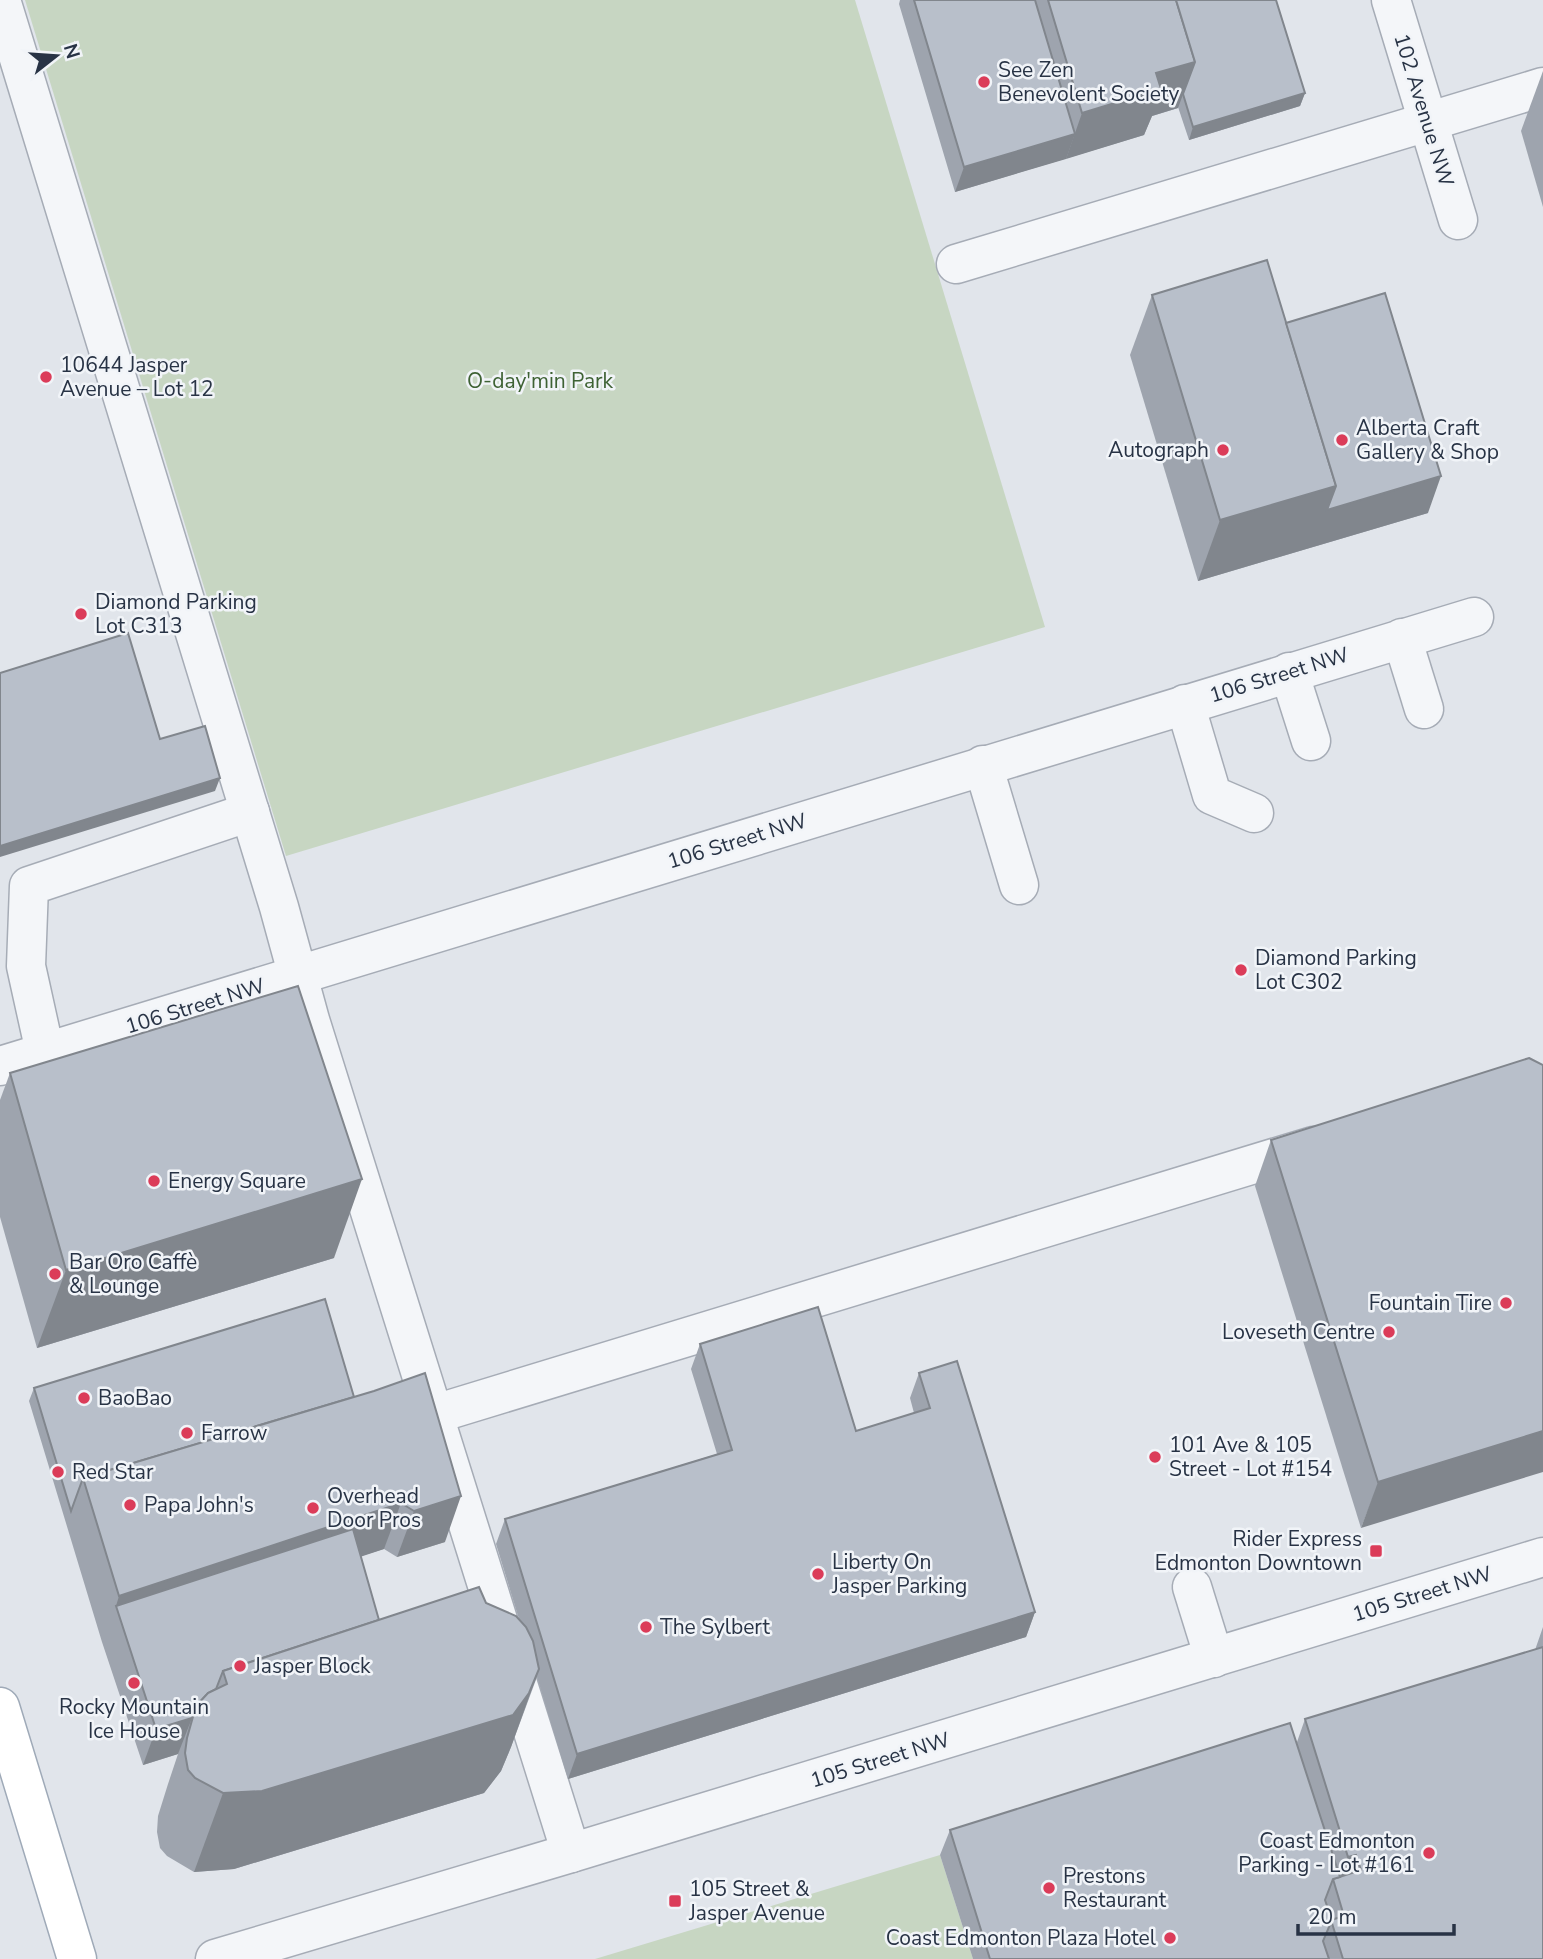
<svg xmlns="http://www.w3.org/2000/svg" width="1543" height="1959" font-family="'Nunito Sans',sans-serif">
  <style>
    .green { fill: #c7d6c2 }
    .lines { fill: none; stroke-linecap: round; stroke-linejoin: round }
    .minor-casing { stroke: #a6acb6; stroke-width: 41 }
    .major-casing { stroke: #9faab8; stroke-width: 41 }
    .minor { stroke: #f4f6f9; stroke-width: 38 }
    .major { stroke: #fff; stroke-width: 38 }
    .wall { fill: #9ea4ae }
    .shaded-wall { fill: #81868d }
    .building { fill: #b8bfca; stroke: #81868d; stroke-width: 2 }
    .poi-dot { fill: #db3c59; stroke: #f1f4f8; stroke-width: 2.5 }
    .labels { text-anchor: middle; stroke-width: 5; stroke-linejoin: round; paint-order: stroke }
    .poi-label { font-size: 21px; fill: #283345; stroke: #f1f4f8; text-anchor: start }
    .street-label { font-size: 21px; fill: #283345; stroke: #f1f4f8 }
    .park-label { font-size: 21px; fill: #3e6234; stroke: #f1f4f8 }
  </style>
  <rect width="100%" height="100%" fill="#e1e5eb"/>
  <!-- green -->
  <g class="green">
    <polygon points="25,0 855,0 1045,627 286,856"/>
    <polygon points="940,1855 973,1959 595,1959"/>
  </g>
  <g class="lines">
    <!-- minor casing -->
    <g class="minor-casing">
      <g id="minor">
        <polyline points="1,0 279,907 310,1020 571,1853"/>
        <polyline points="1391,0 1458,220"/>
        <polyline points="956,264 1543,87"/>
        <polyline points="1402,638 1424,709"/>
        <polyline points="1289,672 1311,741"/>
        <polyline points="1185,704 1212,795 1254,813"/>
        <polyline points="983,765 1019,885"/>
        <polyline points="45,1052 26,966 29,886 250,812"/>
        <polyline points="0,1066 1474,617"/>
        <polyline points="435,1414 1313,1146"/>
        <polyline points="1192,1587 1214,1658"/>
        <polyline points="215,1959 571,1853 1543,1557"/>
      </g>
    </g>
    <!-- major casing -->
    <g class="major-casing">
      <polyline id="major" points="0,1707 77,1959"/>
    </g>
    <!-- minor -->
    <use href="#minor" class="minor"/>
    <!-- major -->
    <use href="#major" class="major"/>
  </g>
  <!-- wall -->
  <g class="wall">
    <polygon points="900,0 1276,0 1305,93 1300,106 1189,140 1178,107 1178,108 1152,116 1144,135 955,192 899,4"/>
    <polygon points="1543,71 1543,207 1521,131"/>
    <polygon points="1152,295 1286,323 1428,513 1198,581 1130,355"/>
    <polygon points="1543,1065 1361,1528 1255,1186 1271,1140"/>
    <polygon points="10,1073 334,1258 37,1348 0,1217 0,1100"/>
    <polygon points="700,1344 856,1431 914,1413 910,1398 919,1373 1035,1612 1026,1637 568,1779 537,1677 511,1747 501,1771 484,1793 234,1869 194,1872 167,1856 160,1848 157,1832 158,1816 168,1784 178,1754 143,1765 102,1642 29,1401 34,1388 354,1397 445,1542 397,1557 384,1549 361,1556 379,1620 486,1603 519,1619 496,1544 505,1519 717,1454 691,1369"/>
    <polygon points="1543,1627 1543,1959 973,1959 940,1855 950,1830 1297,1742 1305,1719 1535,1650"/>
  </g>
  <!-- shaded-wall -->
  <g class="shaded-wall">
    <polygon points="1195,62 1178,108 1152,116 1144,135 1066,159 1082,113 1156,73"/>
    <polygon points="1305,93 1300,106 1189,140 1193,127"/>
    <polygon points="1075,134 1066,159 955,192 964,167"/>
    <polygon points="1441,476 1428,513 1198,581 1220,520 1336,486"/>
    <polygon points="220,778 215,791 0,857 0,846"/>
    <polygon points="362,1179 334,1258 37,1348 66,1270"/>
    <polygon points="1543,1431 1543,1472 1361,1528 1378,1482"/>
    <polygon points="461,1496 445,1542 397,1557 414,1511"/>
    <polygon points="401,1503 384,1549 125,1635 116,1606 119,1596"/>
    <polygon points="1035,1612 1026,1637 568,1779 577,1754"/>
    <polygon points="539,1669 511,1747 501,1771 484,1793 234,1869 194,1872 223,1793"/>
    <polygon points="192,1718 178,1754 143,1765 156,1729"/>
    <polygon points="1356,1855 1342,1895 1336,1890 1348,1857"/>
  </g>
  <!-- building -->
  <g class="building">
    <polygon points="914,0 1035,0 1075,134 964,167"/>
    <polygon points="1048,0 1176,0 1195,62 1156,73 1161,89 1082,113"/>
    <polygon points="1176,0 1276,0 1305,93 1193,127 1183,94 1195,62"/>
    <polygon points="1267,260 1336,486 1220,520 1152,295"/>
    <polygon points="1385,293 1441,476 1327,510 1336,486 1286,323"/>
    <polygon points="128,633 160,739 205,726 220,778 0,846 0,673"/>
    <polygon points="298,986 362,1179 66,1270 10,1073"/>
    <polygon points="1529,1058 1543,1065 1543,1431 1378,1482 1271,1140"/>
    <polygon points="325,1299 354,1397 83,1478 71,1511 34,1388"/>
    <polygon points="818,1307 856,1431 930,1408 919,1373 957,1361 1035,1612 577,1754 505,1519 732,1450 700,1344"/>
    <polygon points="425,1373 461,1496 414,1511 401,1503 119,1596 83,1478 374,1391"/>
    <polygon points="353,1529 379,1620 223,1671 216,1689 208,1693 196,1706 192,1718 156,1729 116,1606"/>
    <polygon points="479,1587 486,1603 516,1616 526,1627 533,1641 539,1669 529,1693 513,1715 262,1791 223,1793 195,1778 188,1770 185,1753 187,1738 196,1706 208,1693 227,1684 223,1671"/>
    <polygon points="1543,1647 1543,1959 1343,1959 1331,1920 1344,1916 1333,1879 1361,1870 1356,1855 1348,1857 1305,1719"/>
    <polygon points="1290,1723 1340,1877 1333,1879 1325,1900 1332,1920 1323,1941 1329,1959 990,1959 950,1830"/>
  </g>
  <!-- markers -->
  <g class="poi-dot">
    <circle cx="984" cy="82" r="7"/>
    <circle cx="46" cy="377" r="7"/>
    <circle cx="1342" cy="440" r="7"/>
    <circle cx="1223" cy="450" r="7"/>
    <circle cx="81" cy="614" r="7"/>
    <circle cx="1241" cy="970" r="7"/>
    <circle cx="154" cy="1181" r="7"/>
    <circle cx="55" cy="1274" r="7"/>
    <circle cx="1506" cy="1303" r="7"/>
    <circle cx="1389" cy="1332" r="7"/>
    <circle cx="84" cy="1398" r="7"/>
    <circle cx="187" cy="1433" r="7"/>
    <circle cx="1155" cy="1457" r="7"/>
    <circle cx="58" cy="1472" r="7"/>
    <circle cx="130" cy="1505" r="7"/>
    <circle cx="313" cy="1508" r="7"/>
    <rect x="1369" y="1544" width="14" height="14" rx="3.5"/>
    <circle cx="818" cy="1574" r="7"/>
    <circle cx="646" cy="1627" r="7"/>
    <circle cx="240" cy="1666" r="7"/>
    <circle cx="134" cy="1683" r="7"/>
    <circle cx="1429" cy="1853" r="7"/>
    <circle cx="1049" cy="1888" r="7"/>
    <rect x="668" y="1894" width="14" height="14" rx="3.5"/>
    <circle cx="1170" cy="1938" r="7"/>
  </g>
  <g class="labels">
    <!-- poi labels -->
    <g class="poi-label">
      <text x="998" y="77">See Zen<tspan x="998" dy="24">Benevolent Society</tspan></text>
      <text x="60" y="372">10644 Jasper<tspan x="60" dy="24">Avenue – Lot 12</tspan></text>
      <text x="1356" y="435">Alberta Craft<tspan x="1356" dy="24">Gallery &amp; Shop</tspan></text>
      <text x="1209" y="457" text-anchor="end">Autograph</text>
      <text x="95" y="609">Diamond Parking<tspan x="95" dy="24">Lot C313</tspan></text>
      <text x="1255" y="965">Diamond Parking<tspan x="1255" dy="24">Lot C302</tspan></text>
      <text x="168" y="1188">Energy Square</text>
      <text x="69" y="1269">Bar Oro Caffè<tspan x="69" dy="24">&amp; Lounge</tspan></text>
      <text x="1492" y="1310" text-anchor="end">Fountain Tire</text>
      <text x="1375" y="1339" text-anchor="end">Loveseth Centre</text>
      <text x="98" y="1405">BaoBao</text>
      <text x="201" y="1440">Farrow</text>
      <text x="1169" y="1452">101 Ave &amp; 105<tspan x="1169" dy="24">Street - Lot #154</tspan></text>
      <text x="72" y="1479">Red Star</text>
      <text x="327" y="1503">Overhead<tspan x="327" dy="24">Door Pros</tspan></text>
      <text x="144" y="1512">Papa John's</text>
      <text x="1362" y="1546" text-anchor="end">Rider Express<tspan x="1362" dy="24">Edmonton Downtown</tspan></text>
      <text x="832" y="1569">Liberty On<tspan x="832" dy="24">Jasper Parking</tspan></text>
      <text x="660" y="1634">The Sylbert</text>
      <text x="254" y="1673">Jasper Block</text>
      <text x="134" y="1714" text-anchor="middle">Rocky Mountain<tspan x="134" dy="24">Ice House</tspan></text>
      <text x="1415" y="1848" text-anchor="end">Coast Edmonton<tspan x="1415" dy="24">Parking - Lot #161</tspan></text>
      <text x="1063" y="1883">Prestons<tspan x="1063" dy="24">Restaurant</tspan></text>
      <text x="689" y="1896">105 Street &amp;<tspan x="689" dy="24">Jasper Avenue</tspan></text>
      <text x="1156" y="1945" text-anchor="end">Coast Edmonton Plaza Hotel</text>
    </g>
    <!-- street labels -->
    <g class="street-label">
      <text transform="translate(1424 110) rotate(73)" y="7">102 Avenue NW</text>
      <text transform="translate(1279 675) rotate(-17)" y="7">106 Street NW</text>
      <text transform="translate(737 841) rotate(-17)" y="7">106 Street NW</text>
      <text transform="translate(195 1006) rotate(-17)" y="7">106 Street NW</text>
      <text transform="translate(1422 1594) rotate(-17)" y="7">105 Street NW</text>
      <text transform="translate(880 1760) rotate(-17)" y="7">105 Street NW</text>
    </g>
    <!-- park labels -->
    <g class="park-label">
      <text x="540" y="388">O-day'min Park</text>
    </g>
  </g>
  <!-- north arrow -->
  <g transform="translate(56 56) rotate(73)" stroke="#f1f4f8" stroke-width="5" paint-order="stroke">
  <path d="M0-5L12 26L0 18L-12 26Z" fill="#283345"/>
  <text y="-10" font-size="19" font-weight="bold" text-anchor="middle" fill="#283345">N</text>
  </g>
  <!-- scale -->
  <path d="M1298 1924v10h156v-10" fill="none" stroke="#283345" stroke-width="3.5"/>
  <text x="1308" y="1924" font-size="21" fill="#283345" stroke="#f1f4f8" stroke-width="5" paint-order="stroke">20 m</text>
</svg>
